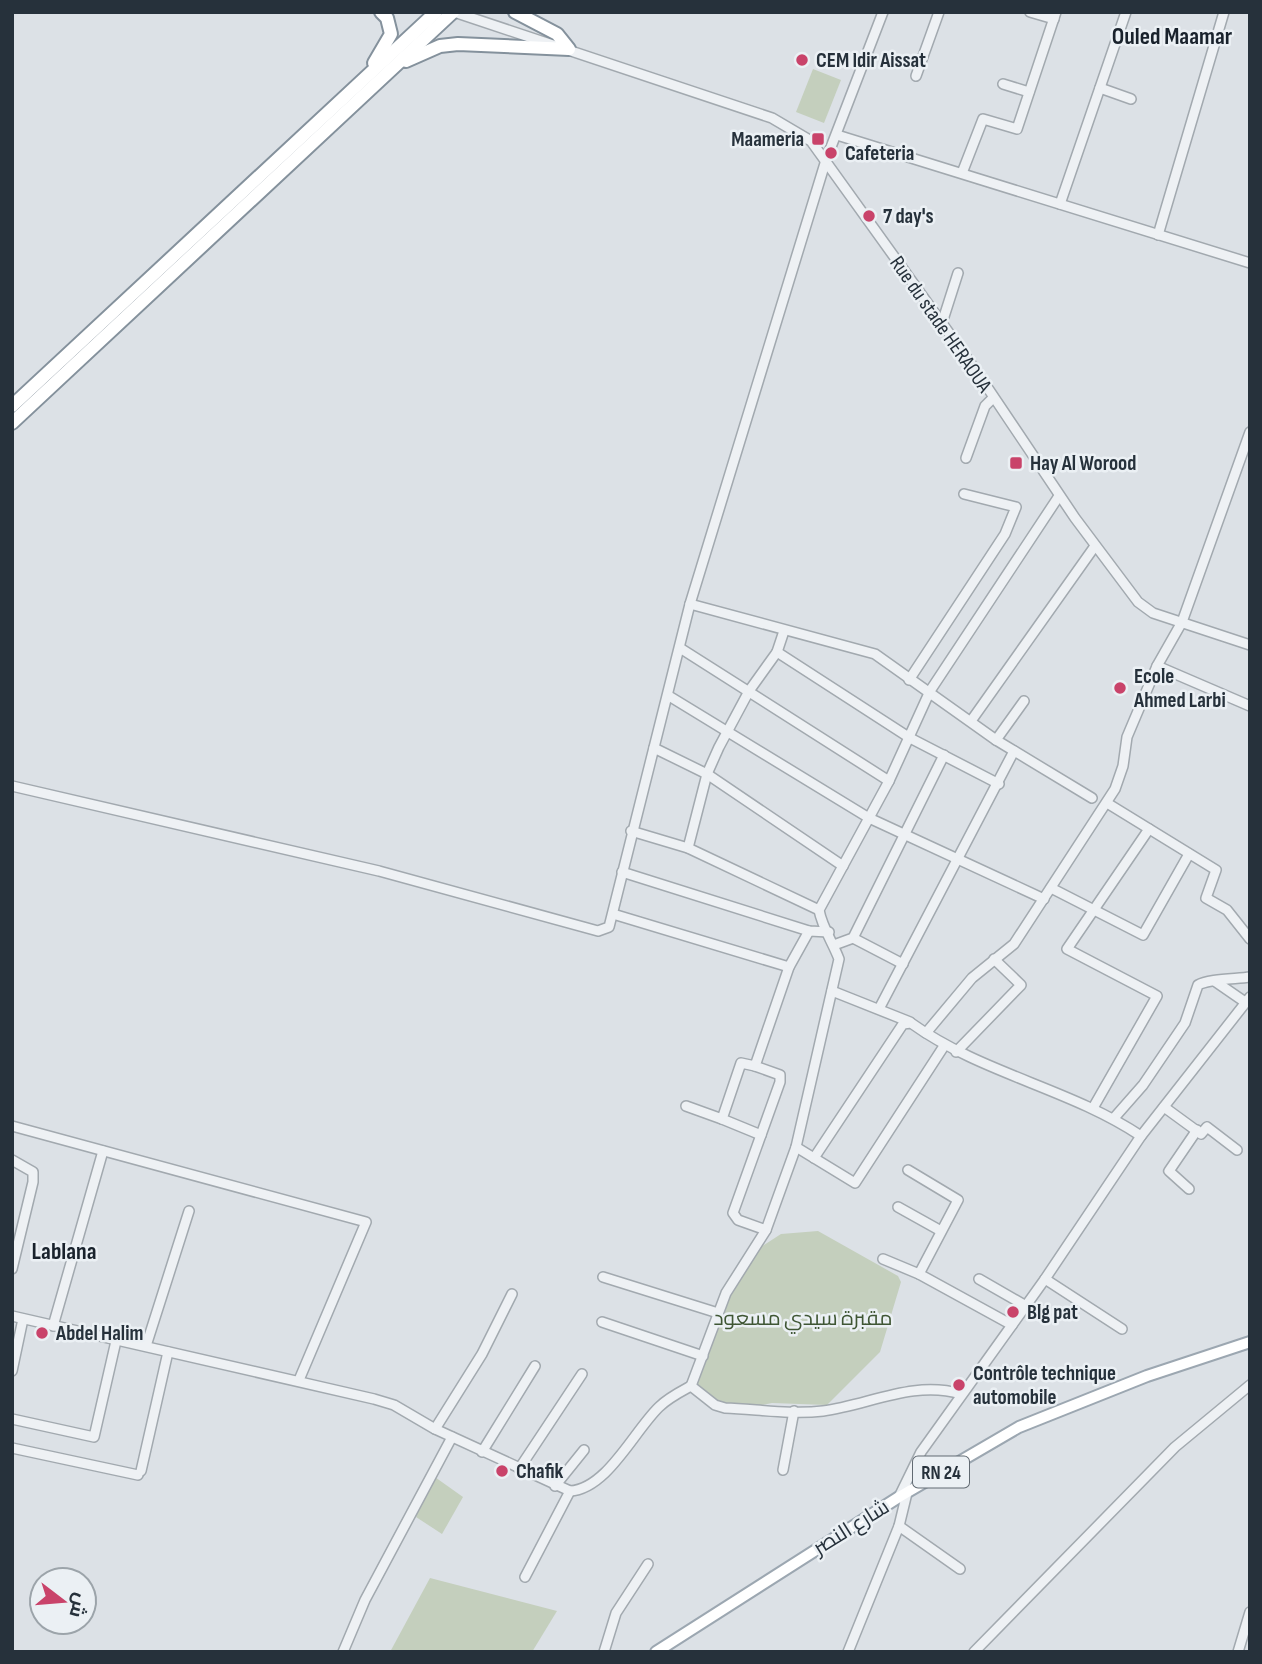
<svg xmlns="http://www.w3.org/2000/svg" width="1262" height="1664" font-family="'Sofia Sans Condensed',Cairo,sans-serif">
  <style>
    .green { fill: #c4cfbd }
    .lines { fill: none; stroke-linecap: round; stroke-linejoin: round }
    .minor-casing { stroke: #a2a9af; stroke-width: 12 }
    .major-casing { stroke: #9ca7b1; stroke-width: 14 }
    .highway-casing { stroke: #84919c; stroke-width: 16 }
    .minor { stroke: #eef1f4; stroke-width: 9 }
    .major { stroke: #fff; stroke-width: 10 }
    .highway { stroke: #fff; stroke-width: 12 }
    .poi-dot { fill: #c9436a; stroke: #ebf0f4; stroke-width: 2.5 }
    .labels { text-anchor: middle; stroke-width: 5; stroke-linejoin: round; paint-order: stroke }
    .shield { fill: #ebf0f4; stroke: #616a72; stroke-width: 2 }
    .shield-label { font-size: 19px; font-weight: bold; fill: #26313b }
    .poi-label { font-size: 21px; font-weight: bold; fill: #26313b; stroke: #ebf0f4; text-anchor: start }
    .street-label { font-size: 21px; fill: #26313b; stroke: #ebf0f4 }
    .park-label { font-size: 21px; fill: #3f5634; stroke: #ebf0f4 }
    .quarter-label { font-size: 24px; font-weight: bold; fill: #19222c; stroke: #ebf0f4 }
  </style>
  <rect width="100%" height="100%" fill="#dce1e6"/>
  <!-- green -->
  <g class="green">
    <polygon points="813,69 841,80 824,123 796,112"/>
    <polygon points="818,1231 898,1276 901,1282 880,1352 827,1405 772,1403 746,1408 720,1405 700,1390 695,1376 704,1348 750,1254 781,1234"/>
    <polygon points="432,1475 463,1497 442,1534 416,1517"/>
    <polygon points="430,1578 557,1611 532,1652 390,1652"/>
  </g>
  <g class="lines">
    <!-- minor casing -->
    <g class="minor-casing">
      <g id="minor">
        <polyline points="454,12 772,118 811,141 977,372 1075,518 1138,602 1153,613 1250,645"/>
        <polyline points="1030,12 1054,19"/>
        <polyline points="916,76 939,12"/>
        <polyline points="1003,84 1029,92"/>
        <polyline points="1100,88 1131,99"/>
        <polyline points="837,135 1250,263"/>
        <polyline points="962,173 983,119 1017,129 1056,12"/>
        <polyline points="1060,204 1126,12"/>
        <polyline points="1158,235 1224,12"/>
        <polyline points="942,323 958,273"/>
        <polyline points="966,458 985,406 993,398"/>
        <polyline points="690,604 875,654 996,740 1024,701"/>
        <polyline points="680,648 889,781"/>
        <polyline points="777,652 910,738 999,784"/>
        <polyline points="1157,666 1250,706"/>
        <polyline points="909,680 1005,534 1016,507 964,494"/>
        <polyline points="669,696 869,818 1044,899"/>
        <polyline points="971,721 1095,546"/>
        <polyline points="996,740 1092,798"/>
        <polyline points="654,748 707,774 843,866"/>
        <polyline points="12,786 379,871 598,931 609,927 690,604 826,160 883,12"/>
        <polyline points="1107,803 1216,870 1206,898 1227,910 1250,939"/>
        <polyline points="631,831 688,848 819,910"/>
        <polyline points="688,848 707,774 719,747 749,691 777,652 784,631"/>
        <polyline points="622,872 809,931 829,932"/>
        <polyline points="1051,888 1143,935 1189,854"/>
        <polyline points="613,914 789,967"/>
        <polyline points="853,938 903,964"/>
        <polyline points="834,945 853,938 944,755"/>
        <polyline points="1216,982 1245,1002"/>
        <polyline points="832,991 910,1022"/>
        <polyline points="880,1007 1014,751"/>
        <polyline points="926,1033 972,978 1014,944 1115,789 1123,766 1127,737 1157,666 1182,622 1250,432"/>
        <polyline points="956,1052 1021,985 994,959"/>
        <polyline points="755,1066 741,1063 722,1119 761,1135"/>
        <polyline points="686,1106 722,1119"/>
        <polyline points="1164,1107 1201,1134 1207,1127 1237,1150"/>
        <polyline points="1093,1108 1157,996 1067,949 1149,829"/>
        <path d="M1114,1118L1143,1085L1185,1023L1198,985C1208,979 1236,979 1250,977"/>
        <polyline points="12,1126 366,1222 299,1380"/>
        <polyline points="796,1147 855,1183 944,1046"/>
        <path d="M814,1158L903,1024L911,1023C982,1074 1069,1088 1141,1136"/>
        <polyline points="12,1160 33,1172 33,1182 12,1269"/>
        <polyline points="908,1170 958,1200 919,1274"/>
        <polyline points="1189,1189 1169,1171 1197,1130"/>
        <polyline points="898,1207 941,1231"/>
        <polyline points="766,1230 738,1220 733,1213 780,1082 780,1075 755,1066 789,967 809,931"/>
        <polyline points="883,1259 919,1274 1012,1325"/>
        <polyline points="603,1277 718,1313"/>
        <polyline points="979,1279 1026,1306"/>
        <polyline points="1045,1279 1122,1329"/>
        <path d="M12,1316L374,1399L394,1405L435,1429L570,1491C607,1489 634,1431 659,1407C668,1398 680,1392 691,1386L715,1405L725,1408C756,1409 791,1415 823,1411C869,1405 913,1380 961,1394"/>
        <polyline points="602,1322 703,1356"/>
        <polyline points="53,1326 103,1151"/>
        <polyline points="146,1346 189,1211"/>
        <polyline points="12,1371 23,1319"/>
        <path d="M691,1386L726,1293L766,1230L796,1147L839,959C833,943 822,927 819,910L889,781L930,691L1059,496"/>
        <polyline points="12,1419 94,1437 116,1341"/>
        <polyline points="435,1429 482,1354 512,1294"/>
        <polyline points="12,1448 138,1475"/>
        <polyline points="482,1452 535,1366"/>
        <polyline points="519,1469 582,1374"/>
        <polyline points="783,1470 794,1411"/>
        <polyline points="141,1471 168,1352"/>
        <polyline points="555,1486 584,1450"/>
        <polyline points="899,1497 921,1452 1045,1279 1141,1136 1250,997"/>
        <polyline points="899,1526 960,1569"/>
        <polyline points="525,1577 570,1491"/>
        <polyline points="343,1652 365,1600 452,1437"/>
        <polyline points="604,1652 616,1613 648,1564"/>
        <polyline points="848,1652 899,1526 907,1493"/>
        <polyline points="974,1652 1175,1447 1250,1385"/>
        <polyline points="1238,1652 1250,1612"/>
      </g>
    </g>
    <!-- major casing -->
    <g class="major-casing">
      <polyline id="major" points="656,1652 899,1497 1019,1427 1147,1376 1250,1342"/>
    </g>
    <!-- highway casing -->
    <g class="highway-casing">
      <g id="highway">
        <polyline points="406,61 440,46 458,44 569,49 557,34 515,12"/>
        <polyline points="374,63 391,34 387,18 381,12"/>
        <polyline points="12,406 436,12"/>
        <polyline points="12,423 453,12"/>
      </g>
    </g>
    <!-- minor -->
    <use href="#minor" class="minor"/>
    <!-- major -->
    <use href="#major" class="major"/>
    <!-- highway -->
    <use href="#highway" class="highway"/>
  </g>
  <!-- markers -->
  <g class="poi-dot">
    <circle cx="802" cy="60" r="7"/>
    <rect x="811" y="132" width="14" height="14" rx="3.5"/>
    <circle cx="831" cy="153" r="7"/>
    <circle cx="869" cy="216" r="7"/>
    <rect x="1009" y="456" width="14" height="14" rx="3.5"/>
    <circle cx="1120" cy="688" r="7"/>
    <circle cx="1013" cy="1312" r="7"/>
    <circle cx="42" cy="1333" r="7"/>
    <circle cx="959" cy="1385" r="7"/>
    <circle cx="502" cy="1471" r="7"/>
  </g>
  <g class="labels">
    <!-- shield labels -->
    <rect class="shield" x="913" y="1456.5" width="56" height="31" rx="5"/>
    <g class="shield-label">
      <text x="941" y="1479">RN 24</text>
    </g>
    <!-- poi labels -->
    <g class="poi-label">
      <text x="816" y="67">CEM Idir Aissat</text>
      <text x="804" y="146" text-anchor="end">Maameria</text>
      <text x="845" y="160">Cafeteria</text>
      <text x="883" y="223">7 day's</text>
      <text x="1030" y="470">Hay Al Worood</text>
      <text x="1134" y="683">Ecole<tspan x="1134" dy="24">Ahmed Larbi</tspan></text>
      <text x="1027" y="1319">Blg pat</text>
      <text x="56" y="1340">Abdel Halim</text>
      <text x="973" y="1380">Contrôle technique<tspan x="973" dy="24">automobile</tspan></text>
      <text x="516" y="1478">Chafik</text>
    </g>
    <!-- street labels -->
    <g class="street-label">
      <text transform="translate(941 324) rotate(55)" y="7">Rue du stade HERAOUA</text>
      <text transform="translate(851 1527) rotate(-32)" y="7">شارع النصر</text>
    </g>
    <!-- park labels -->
    <g class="park-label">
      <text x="803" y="1325">مقبرة سيدي مسعود</text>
    </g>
    <!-- quarter labels -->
    <g class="quarter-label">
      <text x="1172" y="44">Ouled Maamar</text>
      <text x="64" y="1259">Lablana</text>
    </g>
  </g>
  <!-- border -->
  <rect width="1262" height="1664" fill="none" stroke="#26313b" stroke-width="28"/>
  <!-- north arrow -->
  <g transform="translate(63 1601) rotate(106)"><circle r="33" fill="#ebf0f4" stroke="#9ca4aa" stroke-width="2"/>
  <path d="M0-5L12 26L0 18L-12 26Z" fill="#c9436a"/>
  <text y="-10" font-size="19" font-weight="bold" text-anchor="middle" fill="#26313b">ش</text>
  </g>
</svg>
